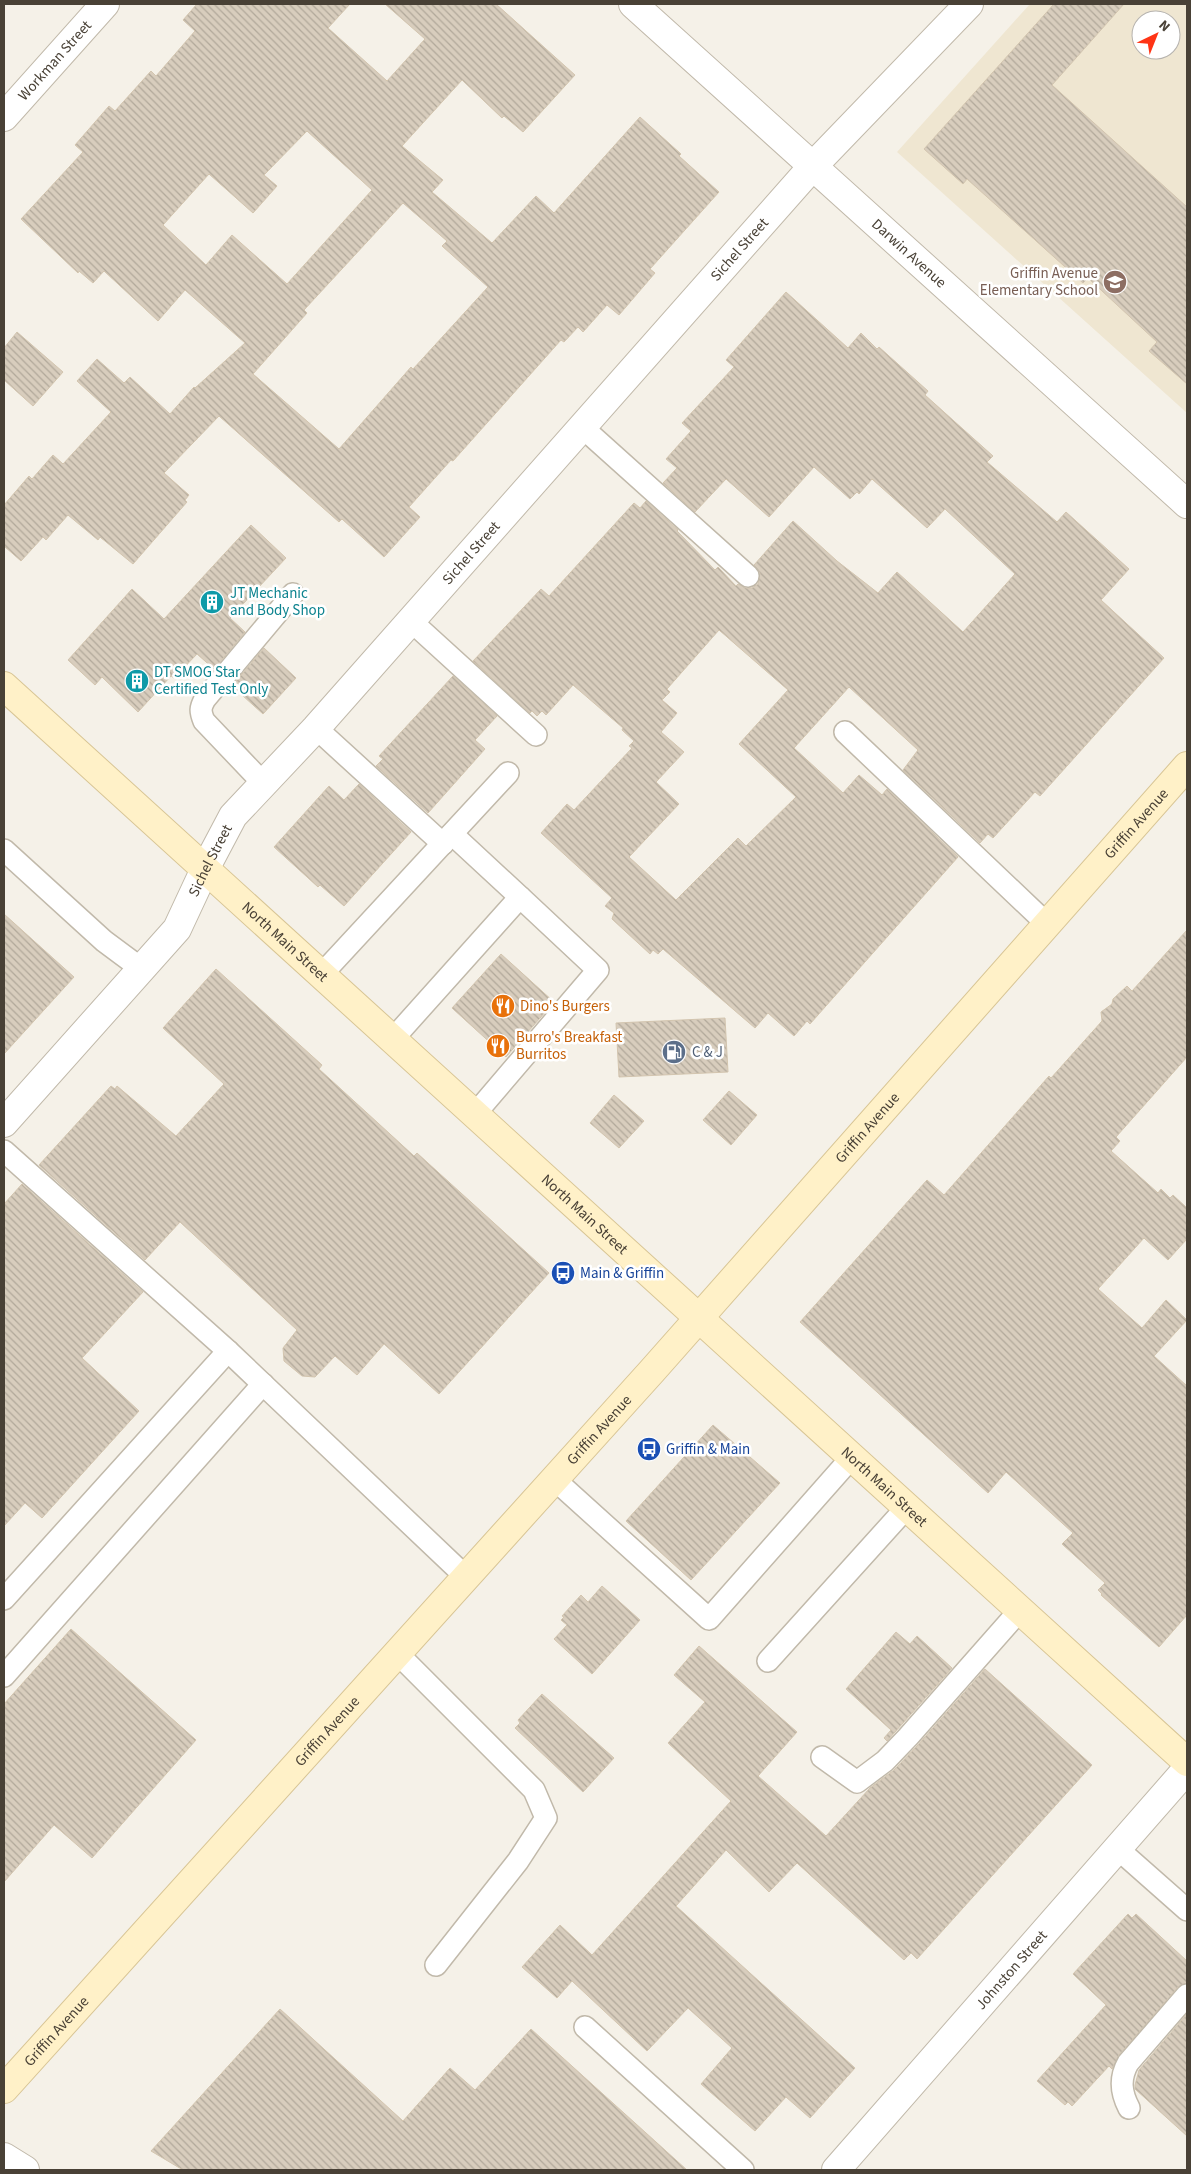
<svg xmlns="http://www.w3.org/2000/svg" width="1191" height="2174" font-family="'Source Sans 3',sans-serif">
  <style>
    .education { fill: #efe6d1; fill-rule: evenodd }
    .building { fill: url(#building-back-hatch); stroke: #d3c5af; fill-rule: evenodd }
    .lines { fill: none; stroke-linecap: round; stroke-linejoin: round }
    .service-casing { stroke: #c1b9aa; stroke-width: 24 }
    .minor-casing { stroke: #c1b9aa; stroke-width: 30 }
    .tertiary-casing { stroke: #c1b9aa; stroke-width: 30 }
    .secondary-casing { stroke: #d8c595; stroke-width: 30 }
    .service { stroke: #fff; stroke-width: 21 }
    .minor { stroke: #fff; stroke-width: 28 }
    .tertiary { stroke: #fff; stroke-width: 28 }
    .secondary { stroke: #fff1c8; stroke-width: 28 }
    .labels { text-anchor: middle; stroke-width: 5; stroke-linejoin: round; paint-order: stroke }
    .street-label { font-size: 15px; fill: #494136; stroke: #fff }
    .education-label { font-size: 15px; fill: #785e54; stroke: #fff; text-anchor: end }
    .culture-label { font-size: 15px; fill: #0d838f; stroke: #fff; text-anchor: start }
    .food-label { font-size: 15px; fill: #c56008; stroke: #fff; text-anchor: start }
    .service-label { font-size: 15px; fill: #4e5e75; stroke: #fff; text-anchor: start }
    .transit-label { font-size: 15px; fill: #164399; stroke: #fff; text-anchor: start }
  </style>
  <defs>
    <pattern id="building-back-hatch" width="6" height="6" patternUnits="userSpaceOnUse" patternTransform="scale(1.25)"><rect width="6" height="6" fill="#d8cdbd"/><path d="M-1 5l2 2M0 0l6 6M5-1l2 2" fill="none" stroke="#b1a89a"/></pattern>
  </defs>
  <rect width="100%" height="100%" fill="#f5f1e8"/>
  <!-- education -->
  <path class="education" d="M1030,4H1187V413L897,152ZM1141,20H1171V50H1141Z"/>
  <!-- building -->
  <g class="building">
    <path d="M197,4H350L328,28L387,81L425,39L385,4H496L575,75L523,132L504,116L502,118L462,80L402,146L443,180L432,192L492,243L536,196L554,213L640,117L681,154L679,156L719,192L650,269L655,273L619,315L607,305L583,332L578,327L564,342L561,340L453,461L451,460L409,507L420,517L384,557L342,519L339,522L219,416L164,473L189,495L185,500L187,502L133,564L100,537L98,540L68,515L46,540L43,537L21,561L4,546V505L29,476L32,479L53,455L63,464L111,412L77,381L97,359L124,383L130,377L170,414L194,387L195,388L245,343L185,290L158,321L104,271L93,283L79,271L78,273L21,219L83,152L75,145L109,106L115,111L151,71L156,76L195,31L183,20ZM307,131L372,190L287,284L232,235L206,265L163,225L209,174L253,213L277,186L264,175ZM403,203L447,241L442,246L488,287L413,369L411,367L339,449L253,374L307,313L304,310Z"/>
    <polygon points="1054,4 1124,4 1052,85 1187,207 1187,384 1149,351 1157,342 1088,278 1083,283 967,179 963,184 924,149"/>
    <path d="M786,292L848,348L861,333L877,349L879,347L928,391L925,395L993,456L987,462L1057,522L1066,512L1129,569L1101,600L1164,658L1040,796L1035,792L993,838L988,834L980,843L903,770L918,750L849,687L794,748L843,793L859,775L882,795L887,789L958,857L810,1024L807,1021L794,1036L768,1013L755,1028L663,949L658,954L653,950L650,954L612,919L614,913L605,906L612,898L541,833L567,804L574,810L632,748L629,746L634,741L622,730L623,728L573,685L546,715L542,711L537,716L532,711L530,713L473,661L541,589L549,596L634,503L640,508L646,501L678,530L677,531L715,570L718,567L736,586L738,584L746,588H752L758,584L760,573L754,565L793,521L837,561L878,593L897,572L963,632L1015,574L945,509L927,528L872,479L859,494L857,492L850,499L814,467L769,517L726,479L695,512L663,483L677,468L666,459L691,431L682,423L734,367L726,360ZM719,630L788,690L739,744L796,797L746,846L738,838L676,900L629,857L679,804L656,782L684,752L661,732L677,713L662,700L670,692L667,689Z"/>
    <polygon points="17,332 63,372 33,406 4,380 4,348"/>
    <polygon points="251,525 286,558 230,618 245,632 214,669 197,654 174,678 171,676 138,712 102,677 95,685 68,660 132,589 164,619"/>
    <polygon points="264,648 296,678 263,714 232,686"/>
    <polygon points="453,676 497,716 475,740 485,749 428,813 376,766 383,759 379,756"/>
    <polygon points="359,784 411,832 344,906 320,885 318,887 274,847 329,786 344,800"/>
    <polygon points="4,914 74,977 4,1054"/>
    <polygon points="1187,930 1187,1057 1116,1137 1120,1141 1111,1151 1158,1193 1161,1189 1170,1198 1173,1195 1187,1208 1187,1239 1168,1260 1144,1238 1098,1289 1142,1328 1166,1300 1187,1320 1154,1356 1187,1386 1187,1615 1159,1647 1101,1595 1102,1594 1098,1590 1105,1583 1062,1544 1073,1533 1006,1472 988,1493 800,1322 927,1180 944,1195 1049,1076 1051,1078 1102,1021 1101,1012 1112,1004 1113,999 1127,986 1132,991"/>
    <polygon points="501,954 554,1002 506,1057 452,1008"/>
    <polygon points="216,969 322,1065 319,1069 414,1156 417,1153 549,1273 439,1394 384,1344 357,1375 335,1356 315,1377 302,1376 284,1361 283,1348 297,1330 180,1222 145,1260 39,1165 111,1086 115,1089 117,1086 176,1136 224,1084 163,1028"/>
    <polygon points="725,1018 728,1072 619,1077 616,1023"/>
    <polygon points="729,1091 757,1115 731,1145 703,1120"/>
    <polygon points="614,1095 644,1121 619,1148 590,1123"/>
    <polygon points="22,1184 143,1292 82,1358 139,1411 42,1518 25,1503 4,1526 4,1204"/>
    <polygon points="713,1425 780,1483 691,1580 626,1521"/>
    <polygon points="602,1586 640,1620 592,1674 554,1639 567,1625 561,1620 564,1617 562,1616 581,1595 588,1602"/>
    <polygon points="71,1629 196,1740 92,1858 54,1825 4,1882 4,1704"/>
    <polygon points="896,1632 910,1644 917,1636 952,1668 887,1741 884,1738 891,1730 846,1689"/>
    <polygon points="699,1646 797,1732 758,1776 826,1836 870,1788 894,1770 917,1746 985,1669 1092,1765 917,1959 911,1953 904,1960 797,1863 769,1892 726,1850 676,1906 855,2068 810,2118 786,2097 755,2131 701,2084 732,2048 688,2008 647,2051 572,1981 557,1998 522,1967 560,1925 592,1955 731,1801 668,1743 705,1702 674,1675"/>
    <polygon points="542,1694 614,1758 583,1792 515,1728 520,1723 518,1720"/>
    <polygon points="1128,1914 1132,1918 1136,1914 1187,1961 1187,1983 1178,1987 1119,2055 1112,2069 1109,2066 1072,2106 1068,2102 1065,2105 1037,2081 1106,2005 1073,1974"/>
    <polygon points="280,2009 403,2121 450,2068 475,2090 531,2029 687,2170 183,2170 151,2151"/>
    <polygon points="1187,2014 1187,2136 1135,2089 1135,2085 1139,2070"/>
  </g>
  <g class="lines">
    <!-- service casing -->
    <g class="service-casing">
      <g id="service">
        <polyline points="582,427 748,576"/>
        <polyline points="411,621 536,735"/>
        <polyline points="316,728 443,844"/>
        <polyline points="845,732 1047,924"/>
        <path d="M263,783L204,721C200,711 200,708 205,699L293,594"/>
        <polyline points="452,834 520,897"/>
        <polyline points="4,850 104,941 143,970"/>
        <polyline points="321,975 508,773"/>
        <polyline points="392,1040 520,897 598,970 475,1114"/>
        <polyline points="4,1151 228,1351 466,1577"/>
        <polyline points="554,1479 709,1619 852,1457"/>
        <polyline points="4,1599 228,1351"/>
        <polyline points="397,1653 534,1790 546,1818 518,1861 436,1965"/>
        <polyline points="768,1661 907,1507"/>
        <polyline points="4,1676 263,1384"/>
        <polyline points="822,1757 857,1782 885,1761 908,1737 1020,1610"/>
        <polyline points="1118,1849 1187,1910"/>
        <polyline points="585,2027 743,2170"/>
        <path d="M1129,2108C1121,2093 1119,2079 1128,2063L1187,1995"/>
      </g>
    </g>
    <!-- minor casing -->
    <g class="minor-casing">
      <g id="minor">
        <path id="s1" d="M4,117L105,4"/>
        <path id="s2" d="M4,1123L177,929L205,869L233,816L316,728L812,167L969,4"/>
        <polyline points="4,2157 25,2170"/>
        <path id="s3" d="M836,2170L1187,1769"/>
      </g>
    </g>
    <!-- tertiary casing -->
    <g class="tertiary-casing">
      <g id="tertiary">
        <path id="s4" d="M633,4L1187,504"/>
      </g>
    </g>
    <!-- secondary casing -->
    <g class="secondary-casing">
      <g id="secondary">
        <path id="s5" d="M4,686L1187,1762"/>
        <path id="s6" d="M4,2089L652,1371L1187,766"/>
      </g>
    </g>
    <!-- service -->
    <use href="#service" class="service"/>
    <!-- minor -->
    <use href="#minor" class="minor"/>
    <!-- tertiary -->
    <use href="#tertiary" class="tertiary"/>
    <!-- secondary -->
    <use href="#secondary" class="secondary"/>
  </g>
  <!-- icons -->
  <defs>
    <g id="school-disc" transform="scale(1.25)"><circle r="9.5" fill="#8d6e63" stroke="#fff"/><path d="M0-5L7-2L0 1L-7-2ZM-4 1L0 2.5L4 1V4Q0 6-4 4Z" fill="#fff"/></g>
    <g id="building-disc" transform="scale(1.25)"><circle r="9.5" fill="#0f9aa8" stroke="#fff"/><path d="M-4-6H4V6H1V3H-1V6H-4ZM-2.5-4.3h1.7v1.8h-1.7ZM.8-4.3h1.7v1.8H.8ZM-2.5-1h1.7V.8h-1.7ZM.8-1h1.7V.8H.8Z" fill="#fff"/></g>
    <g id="restaurant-disc" transform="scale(1.25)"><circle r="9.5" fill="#e8710a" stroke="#fff"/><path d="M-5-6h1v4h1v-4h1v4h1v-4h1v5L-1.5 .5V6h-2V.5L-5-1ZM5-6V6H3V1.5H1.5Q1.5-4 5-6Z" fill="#fff"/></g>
    <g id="fuel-disc" transform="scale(1.25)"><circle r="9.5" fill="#5c6f8a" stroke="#fff"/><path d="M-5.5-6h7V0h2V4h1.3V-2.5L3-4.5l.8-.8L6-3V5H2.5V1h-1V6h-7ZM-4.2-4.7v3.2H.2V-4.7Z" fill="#fff"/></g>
    <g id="bus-disc" transform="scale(1.25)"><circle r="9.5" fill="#1a4fb4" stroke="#fff"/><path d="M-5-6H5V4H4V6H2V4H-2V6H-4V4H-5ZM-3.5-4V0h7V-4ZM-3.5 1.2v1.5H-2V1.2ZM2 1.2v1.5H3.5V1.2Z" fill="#fff"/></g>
  </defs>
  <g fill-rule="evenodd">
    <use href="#school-disc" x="1115" y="282"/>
    <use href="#building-disc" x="212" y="602"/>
    <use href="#building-disc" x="137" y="681"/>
    <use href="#restaurant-disc" x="503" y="1006"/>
    <use href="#restaurant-disc" x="498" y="1046"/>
    <use href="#fuel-disc" x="674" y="1052"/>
    <use href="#bus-disc" x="563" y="1273"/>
    <use href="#bus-disc" x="649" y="1449"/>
  </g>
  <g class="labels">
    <!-- street labels -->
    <g class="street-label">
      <text dy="5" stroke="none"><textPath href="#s1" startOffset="76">Workman Street</textPath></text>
      <text dy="5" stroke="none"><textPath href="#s2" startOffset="1146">Sichel Street</textPath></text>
      <text dy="5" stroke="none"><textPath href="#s4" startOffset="372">Darwin Avenue</textPath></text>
      <text dy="5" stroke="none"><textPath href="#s2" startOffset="741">Sichel Street</textPath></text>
      <text dy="5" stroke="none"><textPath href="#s6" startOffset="1698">Griffin Avenue</textPath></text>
      <text dy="5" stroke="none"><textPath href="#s2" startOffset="336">Sichel Street</textPath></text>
      <text dy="5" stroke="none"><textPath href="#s5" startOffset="380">North Main Street</textPath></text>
      <text dy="5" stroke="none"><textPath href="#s6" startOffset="1292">Griffin Avenue</textPath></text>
      <text dy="5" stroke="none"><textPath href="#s5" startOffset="785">North Main Street</textPath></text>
      <text dy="5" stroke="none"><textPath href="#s6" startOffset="888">Griffin Avenue</textPath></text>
      <text dy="5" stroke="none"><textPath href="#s5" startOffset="1190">North Main Street</textPath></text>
      <text dy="5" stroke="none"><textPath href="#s6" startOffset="482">Griffin Avenue</textPath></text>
      <text dy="5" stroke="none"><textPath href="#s3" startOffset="266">Johnston Street</textPath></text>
      <text dy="5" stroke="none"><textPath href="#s6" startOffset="78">Griffin Avenue</textPath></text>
    </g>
    <!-- education labels -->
    <g class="education-label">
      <text x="1098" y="278">Griffin Avenue<tspan x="1098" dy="17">Elementary School</tspan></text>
    </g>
    <!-- culture labels -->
    <g class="culture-label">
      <text x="230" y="598">JT Mechanic<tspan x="230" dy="17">and Body Shop</tspan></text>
      <text x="154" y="677">DT SMOG Star<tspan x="154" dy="17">Certified Test Only</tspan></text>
    </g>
    <!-- food labels -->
    <g class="food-label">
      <text x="520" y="1011">Dino's Burgers</text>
      <text x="516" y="1042">Burro's Breakfast<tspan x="516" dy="17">Burritos</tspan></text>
    </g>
    <!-- service labels -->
    <g class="service-label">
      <text x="692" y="1057">C &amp; J</text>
    </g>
    <!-- transit labels -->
    <g class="transit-label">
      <text x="580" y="1278">Main &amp; Griffin</text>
      <text x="666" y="1454">Griffin &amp; Main</text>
    </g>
  </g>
  <!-- border -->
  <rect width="1191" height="2174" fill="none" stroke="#494136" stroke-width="10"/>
  <!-- north arrow -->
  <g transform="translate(1156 35) rotate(43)"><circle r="24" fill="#ffffff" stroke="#b6b3af"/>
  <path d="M0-4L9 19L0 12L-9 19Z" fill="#ff3415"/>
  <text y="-8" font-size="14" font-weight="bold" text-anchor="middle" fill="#494136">N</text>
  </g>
</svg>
